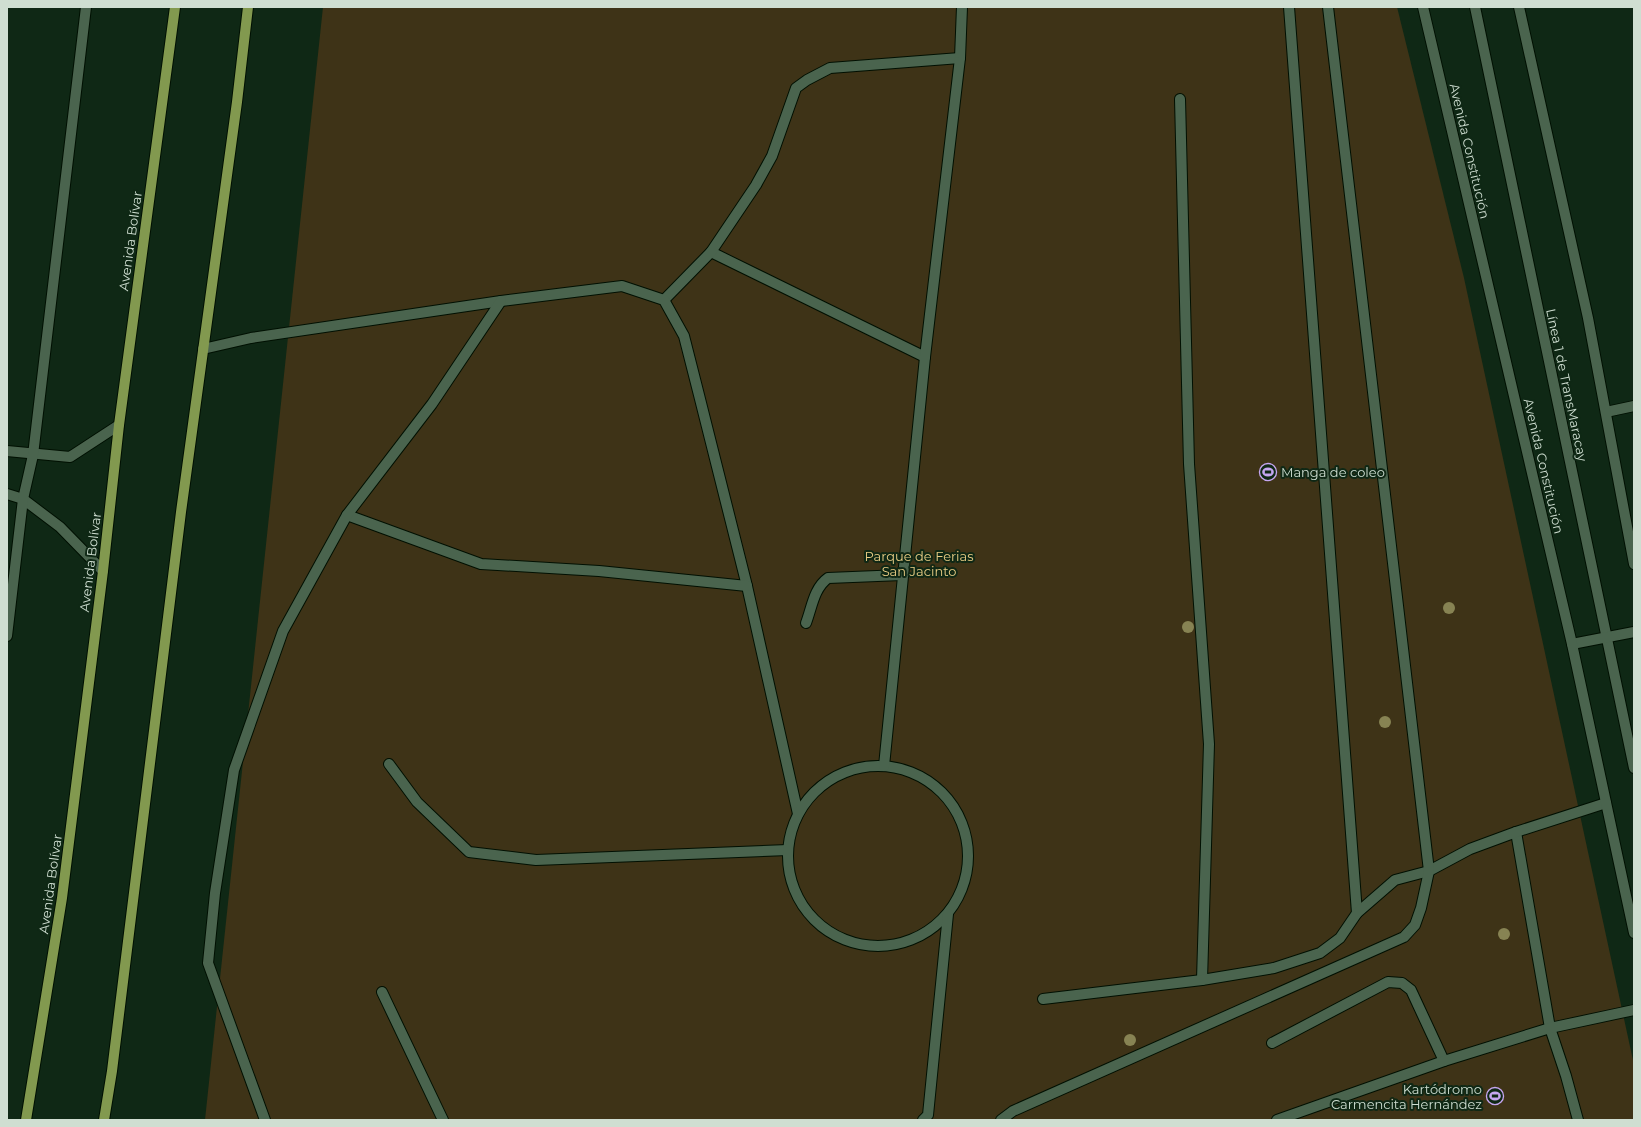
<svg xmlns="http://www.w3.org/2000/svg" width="1641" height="1127" font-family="Montserrat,sans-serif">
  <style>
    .park { fill: #3e3317 }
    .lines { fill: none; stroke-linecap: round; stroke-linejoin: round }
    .service-casing { stroke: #001002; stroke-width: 12 }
    .minor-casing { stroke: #001002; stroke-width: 12 }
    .tertiary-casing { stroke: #001002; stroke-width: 12 }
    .primary-casing { stroke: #001002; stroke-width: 12 }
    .service { stroke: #4a644e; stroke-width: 10 }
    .minor { stroke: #4a644e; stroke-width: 10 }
    .tertiary { stroke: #4a644e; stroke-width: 10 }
    .primary { stroke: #82994f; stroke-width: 10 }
    .tree { fill: #878353 }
    .labels { text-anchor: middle; stroke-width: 4; stroke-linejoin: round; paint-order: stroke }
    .street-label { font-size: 13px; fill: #cfded1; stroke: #0f2815 }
    .poi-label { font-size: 13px; fill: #cfded1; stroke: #0f2815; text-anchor: start }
    .park-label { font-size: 13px; fill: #eacd85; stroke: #0f2815 }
  </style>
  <rect width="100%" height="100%" fill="#0f2815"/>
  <!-- park -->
  <polygon class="park" points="323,7 1397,7 1464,278 1634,1065 1634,1120 205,1120"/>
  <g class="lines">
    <!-- service casing -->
    <g class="service-casing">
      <g id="service">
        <polyline points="1289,7 1357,913"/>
        <polyline points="1475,7 1634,768"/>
        <polyline points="1180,99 1189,464 1209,744 1202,980"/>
        <polyline points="711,252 925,357"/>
        <polyline points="664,300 711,252 756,185 772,156 796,88 807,80 830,68 960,58"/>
        <polyline points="203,349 251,338 501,301 622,286 664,300 684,336 699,395 747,586 798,814"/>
        <polyline points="347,515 481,564 599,571 747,586"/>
        <path d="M806,623C812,607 814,588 828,578L902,575"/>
        <polyline points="1572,644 1634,632"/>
        <polyline points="389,764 417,802 469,852 536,860 788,850"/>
        <circle cx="878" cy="856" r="90"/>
        <polyline points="884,766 925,357 960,58 962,7"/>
        <polyline points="1516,832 1550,1028 1566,1076 1578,1120"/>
        <polyline points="382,992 443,1120"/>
        <polyline points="1043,999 1202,980 1274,968 1320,953 1340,938 1357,913 1395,880 1429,871 1470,849 1516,832 1606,803"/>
        <polyline points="1272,1043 1388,982 1402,983 1411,990 1444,1061"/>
        <polyline points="265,1120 208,963 215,893 234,770 283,631 347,515 432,404 501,301"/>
        <polyline points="923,1120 928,1115 948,914"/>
        <polyline points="1001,1120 1013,1111 1404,937 1415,925 1421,908 1429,871 1328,7"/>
        <polyline points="1277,1120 1444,1061 1550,1028 1634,1010"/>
      </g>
    </g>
    <!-- minor casing -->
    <g class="minor-casing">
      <g id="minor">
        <polyline points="1606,412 1634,406"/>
        <polyline points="7,451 70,457 119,425"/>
        <polyline points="7,494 23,499 60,527 103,571"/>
        <polyline points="7,636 23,499 33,455 86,7"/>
      </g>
    </g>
    <!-- tertiary casing -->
    <g class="tertiary-casing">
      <g id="tertiary">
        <polyline points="1423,7 1572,644 1634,933"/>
        <polyline points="1519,7 1588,318 1634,564"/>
      </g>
    </g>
    <!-- primary casing -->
    <g class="primary-casing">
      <g id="primary">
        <polyline points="26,1120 62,898 103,571 119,425 175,7"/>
        <polyline points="104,1120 112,1071 181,512 237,102 248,7"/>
      </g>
    </g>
    <!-- service -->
    <use href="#service" class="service"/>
    <!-- minor -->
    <use href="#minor" class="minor"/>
    <!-- tertiary -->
    <use href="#tertiary" class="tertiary"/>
    <!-- primary -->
    <use href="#primary" class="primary"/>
  </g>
  <!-- trees -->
  <g class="tree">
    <circle cx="1449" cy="608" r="6"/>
    <circle cx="1188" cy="627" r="6"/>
    <circle cx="1385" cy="722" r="6"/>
    <circle cx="1504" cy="934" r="6"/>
    <circle cx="1130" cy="1040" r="6"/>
  </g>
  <!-- icons -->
  <defs>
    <g id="stadium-ring" transform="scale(0.9)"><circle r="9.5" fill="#0f2815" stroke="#c5a6f0" stroke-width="1.5"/><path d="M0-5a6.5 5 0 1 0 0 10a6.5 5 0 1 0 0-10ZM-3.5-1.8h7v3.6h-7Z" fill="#c5a6f0"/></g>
  </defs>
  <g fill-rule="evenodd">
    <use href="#stadium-ring" x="1268" y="472"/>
    <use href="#stadium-ring" x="1495" y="1096"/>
  </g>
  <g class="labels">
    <!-- street labels -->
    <g class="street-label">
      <text transform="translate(1470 151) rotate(77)" y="5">Avenida Constitución</text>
      <text transform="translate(130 241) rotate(-82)" y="5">Avenida Bolívar</text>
      <text transform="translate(1567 385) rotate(78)" y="5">Línea 1 de TransMaracay</text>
      <text transform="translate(1544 466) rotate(77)" y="5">Avenida Constitución</text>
      <text transform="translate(90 562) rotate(-83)" y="5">Avenida Bolívar</text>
      <text transform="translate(50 884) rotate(-82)" y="5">Avenida Bolívar</text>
    </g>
    <!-- poi labels -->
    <g class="poi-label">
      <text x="1281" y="477">Manga de coleo</text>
      <text x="1482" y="1094" text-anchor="end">Kartódromo<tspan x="1482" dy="15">Carmencita Hernández</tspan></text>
    </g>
    <!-- park labels -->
    <g class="park-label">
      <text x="919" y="561">Parque de Ferias<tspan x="919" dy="15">San Jacinto</tspan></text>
    </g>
  </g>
  <!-- border -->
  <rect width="1641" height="1127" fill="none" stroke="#cfded1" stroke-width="16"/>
</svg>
